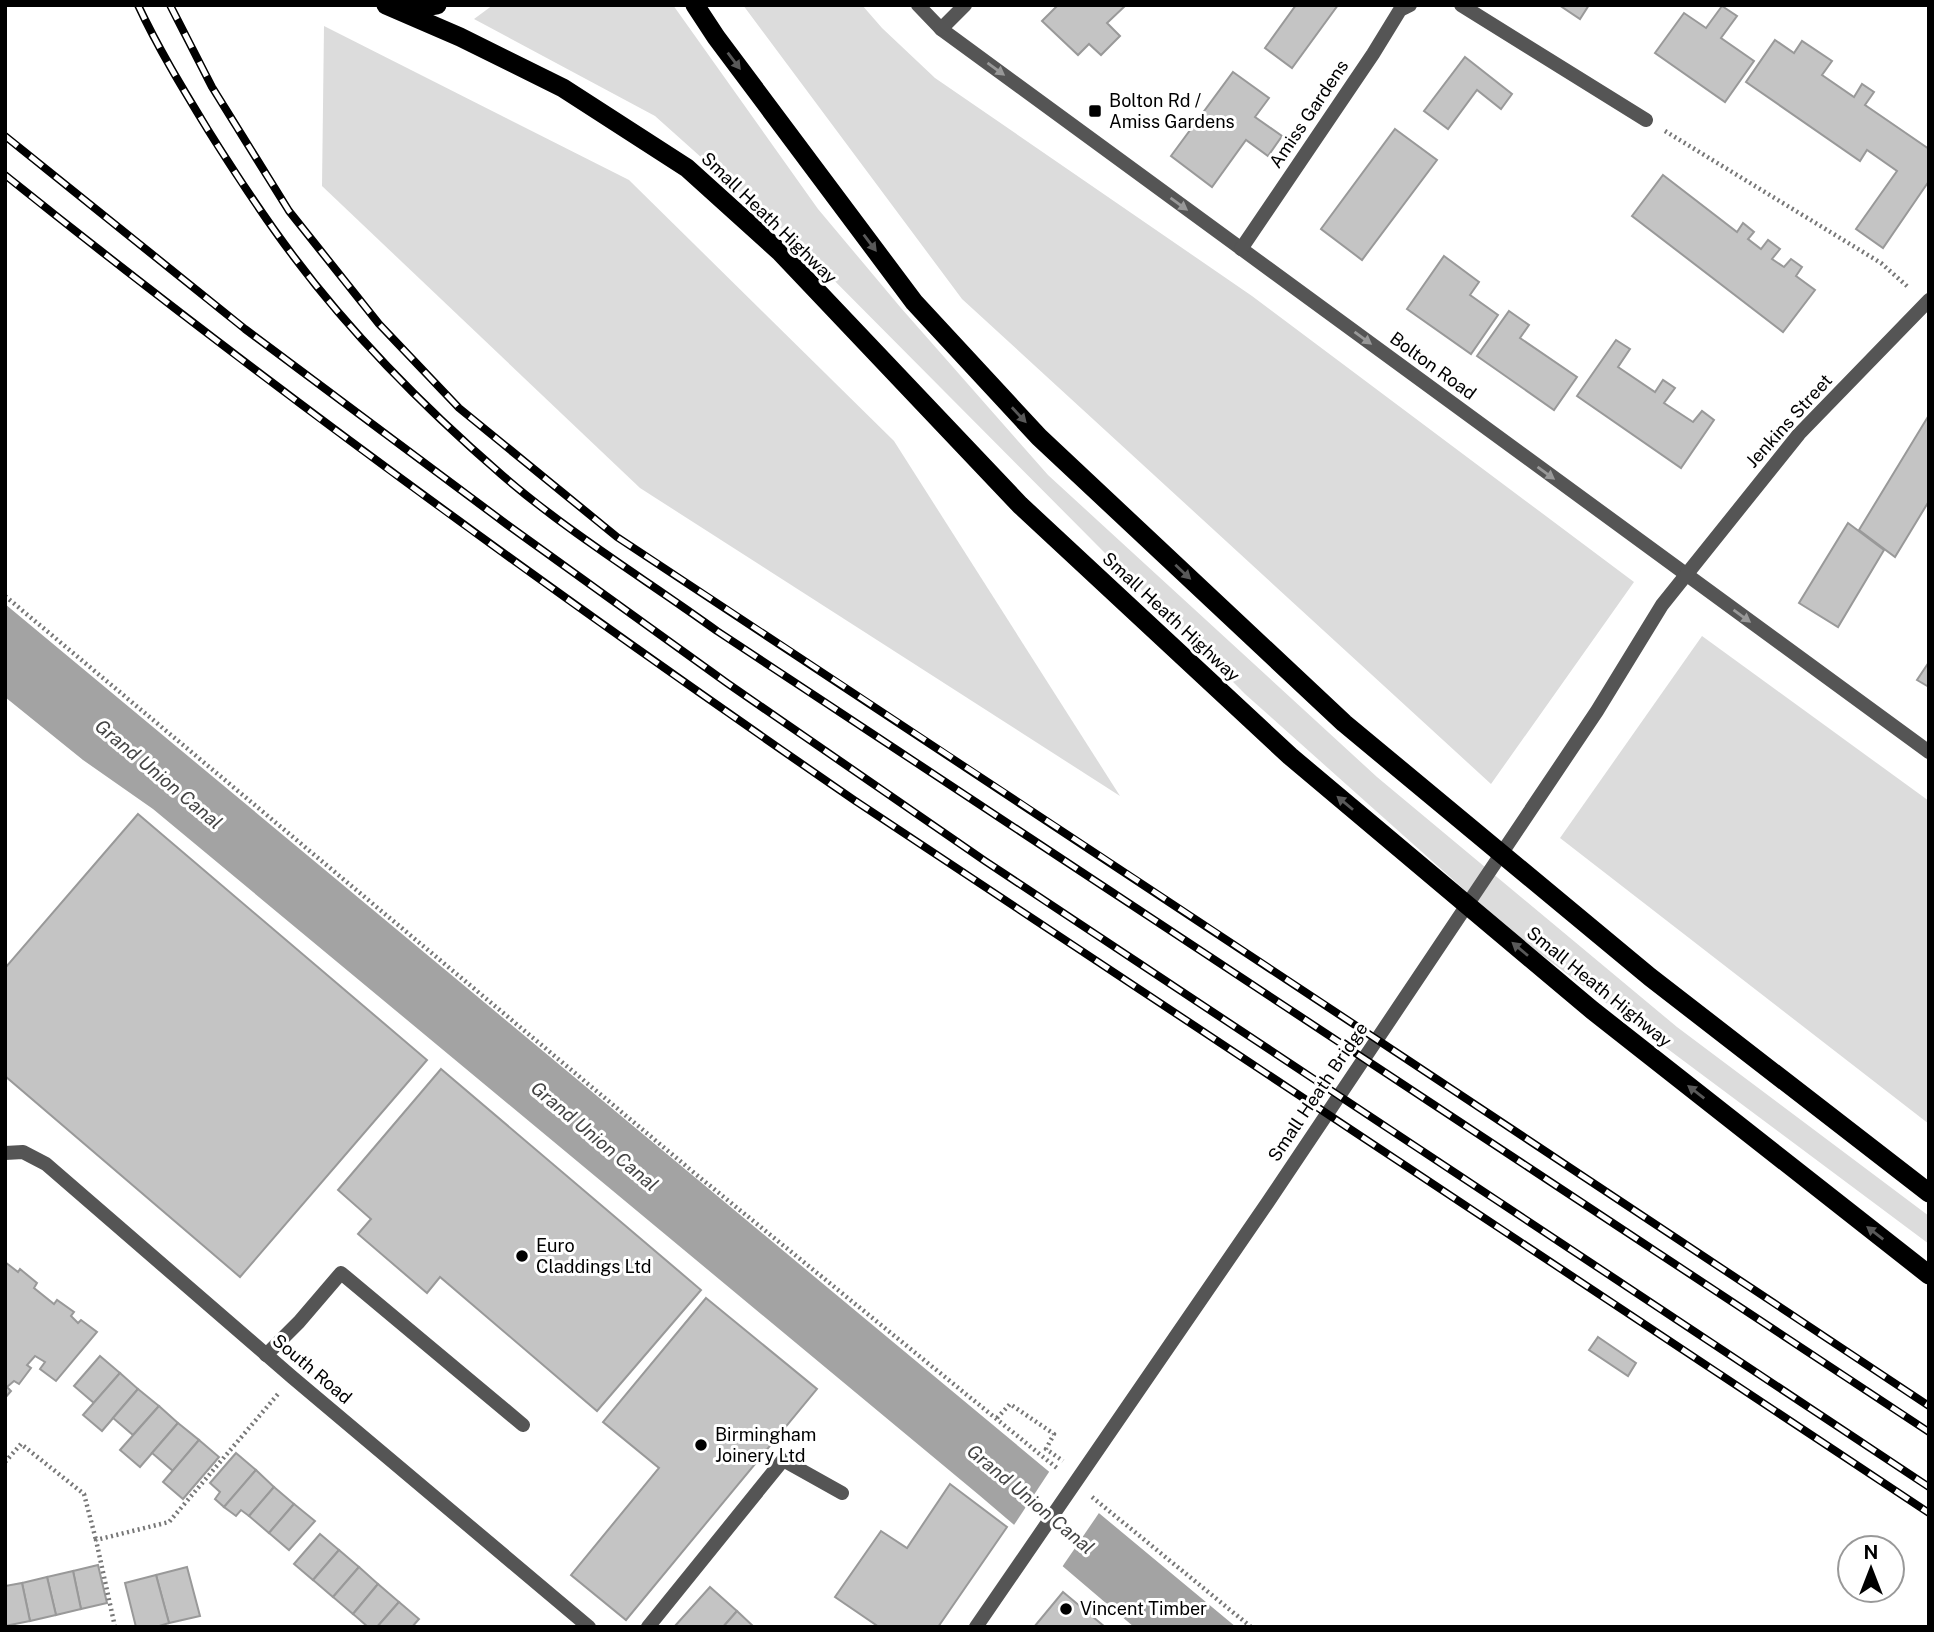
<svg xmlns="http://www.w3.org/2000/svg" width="1934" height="1632" font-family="'Public Sans',sans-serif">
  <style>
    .green { fill: #dcdcdc }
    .water { fill: #a3a3a3 }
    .pier { fill: #fff }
    .building { fill: #c4c4c4; stroke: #999; stroke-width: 2 }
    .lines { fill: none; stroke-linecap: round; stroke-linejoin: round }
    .path { stroke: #777; stroke-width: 4.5; stroke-dasharray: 2 3.5; stroke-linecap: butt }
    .service { stroke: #555; stroke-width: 14 }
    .minor { stroke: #555; stroke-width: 14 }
    .tertiary { stroke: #555; stroke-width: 14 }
    .trunk { stroke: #000; stroke-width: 19 }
    .rail-casing { stroke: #000; stroke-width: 8 }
    .rail { stroke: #fff; stroke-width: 5; stroke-dasharray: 16; stroke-linecap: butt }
    .oneway { fill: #595959 }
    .oneway2 { fill: #999 }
    .poi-dot { fill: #000; stroke: #fff; stroke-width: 2.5 }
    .labels { text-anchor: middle; stroke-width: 6; stroke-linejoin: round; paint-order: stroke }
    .poi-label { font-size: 18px; fill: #000; stroke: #fff; text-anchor: start }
    .street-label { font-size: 18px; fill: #000; stroke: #fff }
    .water-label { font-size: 19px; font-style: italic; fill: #444; stroke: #fff }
  </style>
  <rect width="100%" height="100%" fill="#fff"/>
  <!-- green -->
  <g class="green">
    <polygon points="493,5 673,5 818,209 901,308 1048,475 1377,777 1677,1027 1929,1216 1929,1244 1515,935 1245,694 796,242 655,116 474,19"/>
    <polygon points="743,5 862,5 882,28 935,78 1252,296 1634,582 1491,784 962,299"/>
    <polygon points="324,26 629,180 894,441 1120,796 640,488 322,186"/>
    <polygon points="1702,636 1929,801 1929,1124 1560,838"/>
  </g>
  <!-- water -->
  <polygon class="water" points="5,604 1236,1627 1134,1627 979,1495 153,809 83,760 5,697"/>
  <!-- pier -->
  <polygon class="pier" points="1051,1469 1101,1510 1060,1570 1012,1528"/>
  <!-- building -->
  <g class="building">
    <polygon points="1058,5 1126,5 1107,23 1120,36 1101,55 1089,44 1078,55 1042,21"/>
    <polygon points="1296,5 1338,5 1292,68 1265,48"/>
    <polygon points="1559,5 1589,5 1580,19"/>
    <polygon points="1722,6 1737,16 1721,38 1754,61 1725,102 1655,53 1684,13 1706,28"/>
    <polygon points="1775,40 1794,53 1802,41 1832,61 1822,75 1854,97 1862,84 1874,92 1865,105 1929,149 1929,181 1883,248 1856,229 1897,171 1867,150 1860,161 1746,82"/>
    <polygon points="1465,57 1512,94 1501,109 1477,90 1448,129 1424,111"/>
    <polygon points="1233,72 1269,98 1255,117 1282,136 1268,156 1246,140 1212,187 1171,156"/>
    <polygon points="1395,129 1437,160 1362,260 1321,229"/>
    <polygon points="1663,175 1737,232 1743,223 1754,232 1748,239 1761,249 1768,240 1780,249 1772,259 1784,267 1791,259 1802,267 1796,276 1815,290 1783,332 1632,216"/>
    <polygon points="1444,256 1479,282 1470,295 1498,315 1471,354 1407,309"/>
    <polygon points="1509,311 1529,325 1520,338 1577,377 1554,410 1477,356"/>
    <polygon points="1616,340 1630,349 1618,367 1655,392 1663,380 1675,388 1664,403 1693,422 1702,411 1714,420 1681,468 1577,396"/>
    <polygon points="1929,415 1929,501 1895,557 1859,530"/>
    <polygon points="1848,523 1884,550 1838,627 1799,603"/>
    <polygon points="1929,662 1929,687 1917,680"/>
    <polygon points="138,814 427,1060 240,1277 5,1076 5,968"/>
    <polygon points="441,1069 701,1290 597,1411 440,1277 427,1293 358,1234 371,1219 338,1190"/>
    <polygon points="5,1262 18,1272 20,1269 37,1283 34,1288 54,1304 57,1300 74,1312 71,1316 78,1323 81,1320 97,1332 56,1381 40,1369 45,1362 35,1356 27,1365 31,1368 19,1384 14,1381 7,1387 11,1391 5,1398"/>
    <polygon points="706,1298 817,1389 626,1620 571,1575 659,1468 603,1422"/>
    <polygon points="1598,1337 1636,1363 1628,1376 1589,1350"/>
    <polygon points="100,1356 120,1373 94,1403 74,1386"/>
    <polygon points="120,1373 138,1389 102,1431 83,1415"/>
    <polygon points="138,1389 159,1406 133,1435 113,1418"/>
    <polygon points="159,1406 178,1423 140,1467 120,1450"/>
    <polygon points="178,1423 199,1440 173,1471 152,1453"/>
    <polygon points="199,1440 219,1457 183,1499 163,1482"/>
    <polygon points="236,1453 256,1470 224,1507 215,1499 220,1492 210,1483"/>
    <polygon points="256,1470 274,1487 249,1516 241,1510 236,1516 224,1507"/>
    <polygon points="950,1484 1007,1527 938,1627 879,1627 835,1597 881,1531 907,1548"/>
    <polygon points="274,1487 294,1504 269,1533 249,1516"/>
    <polygon points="294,1504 315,1521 289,1550 269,1533"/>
    <polygon points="320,1534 339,1550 313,1580 294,1564"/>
    <polygon points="339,1550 359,1567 333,1597 313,1580"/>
    <polygon points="98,1565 107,1603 81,1609 73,1571"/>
    <polygon points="187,1567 200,1616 169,1623 156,1575"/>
    <polygon points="359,1567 378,1584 353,1614 333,1597"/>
    <polygon points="73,1571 81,1609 56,1615 47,1577"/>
    <polygon points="156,1575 169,1623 156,1627 136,1627 125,1583"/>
    <polygon points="47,1577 56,1615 30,1621 22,1583"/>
    <polygon points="22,1583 30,1621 5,1626 5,1586"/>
    <polygon points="378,1584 399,1602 377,1627 368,1627 353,1614"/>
    <polygon points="710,1587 737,1611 723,1627 674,1627"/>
    <polygon points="1063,1592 1105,1627 1034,1627"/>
    <polygon points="399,1602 419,1619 412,1627 377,1627"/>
    <polygon points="737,1611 754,1627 723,1627"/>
  </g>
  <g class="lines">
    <!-- path -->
    <g class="path">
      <polyline points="1665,131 1881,263 1908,287"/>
      <polyline points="5,596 698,1176 1058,1469"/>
      <polyline points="997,1418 1010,1404 1054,1434 1046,1449 1063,1461"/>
      <polyline points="5,1462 21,1444 84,1494 96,1540"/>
      <polyline points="1092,1497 1251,1627"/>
      <polyline points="115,1627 96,1540 169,1522 278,1394"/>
    </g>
    <!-- service -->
    <g class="service">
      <polyline points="266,1355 299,1322 341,1273 523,1425"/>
      <polyline points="648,1627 783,1460 842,1493"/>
    </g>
    <!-- minor -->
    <g class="minor">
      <polyline points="918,5 941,29 1929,752"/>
      <polyline points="1461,5 1646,120"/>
      <polyline points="941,29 965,5"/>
      <polyline points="1241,249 1373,54 1400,10 1410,5"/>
      <polyline points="5,1153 23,1152 46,1164 292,1377 589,1627"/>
    </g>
    <!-- tertiary -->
    <polyline class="tertiary" points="976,1627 1268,1202 1597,711 1662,605 1799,434 1929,300"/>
    <!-- trunk -->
    <g class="trunk">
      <polyline points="386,5 460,37 563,88 687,168 780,252 1020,505 1290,756 1592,1010 1929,1275"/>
      <polyline points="695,5 716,37 914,302 1039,437 1344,723 1650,977 1929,1193"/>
      <polyline points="402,11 437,5"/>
    </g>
    <!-- rail casing -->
    <g class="rail-casing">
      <g id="rail">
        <path d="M138,5C158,48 183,89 208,130C235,173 263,216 294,257C354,337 427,410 502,475C569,533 645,579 717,631L1929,1432"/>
        <path d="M170,5L212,87L289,211L379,324L459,408L617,537C1055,825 1492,1116 1929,1406"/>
        <polyline points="5,136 245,329 509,526 727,683 985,861 1929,1487"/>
        <path d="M5,175C279,395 565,601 854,800L1929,1513"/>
      </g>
    </g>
    <!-- rail -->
    <use href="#rail" class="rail"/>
  </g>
  <!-- one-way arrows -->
  <defs><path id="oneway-solid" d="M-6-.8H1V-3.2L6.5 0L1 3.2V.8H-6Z" transform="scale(1.75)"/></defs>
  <g class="oneway">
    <use href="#oneway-solid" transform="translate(734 61) rotate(53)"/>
    <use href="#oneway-solid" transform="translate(870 243) rotate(53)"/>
    <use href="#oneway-solid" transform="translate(1019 415) rotate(47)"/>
    <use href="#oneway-solid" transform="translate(1183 572) rotate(43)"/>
    <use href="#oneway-solid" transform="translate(1345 803) rotate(-140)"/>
    <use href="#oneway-solid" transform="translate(1520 949) rotate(-140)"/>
    <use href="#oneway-solid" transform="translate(1696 1092) rotate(-142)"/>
    <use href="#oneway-solid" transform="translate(1875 1233) rotate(-142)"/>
  </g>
  <g class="oneway2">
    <use href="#oneway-solid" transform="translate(996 69) rotate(36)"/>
    <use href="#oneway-solid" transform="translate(1179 204) rotate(36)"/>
    <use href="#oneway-solid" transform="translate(1363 338) rotate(36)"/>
    <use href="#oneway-solid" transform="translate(1546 473) rotate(36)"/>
    <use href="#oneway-solid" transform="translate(1742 616) rotate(36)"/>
  </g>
  <!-- markers -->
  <g class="poi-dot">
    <rect x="1088" y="104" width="14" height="14" rx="3.5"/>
    <circle cx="522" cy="1256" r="7"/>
    <circle cx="701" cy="1445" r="7"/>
    <circle cx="1066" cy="1609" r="7"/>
  </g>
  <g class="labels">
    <!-- poi labels -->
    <g class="poi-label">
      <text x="1109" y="107">Bolton Rd /<tspan x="1109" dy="21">Amiss Gardens</tspan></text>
      <text x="536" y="1252">Euro<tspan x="536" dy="21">Claddings Ltd</tspan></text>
      <text x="715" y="1441">Birmingham<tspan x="715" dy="21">Joinery Ltd</tspan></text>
      <text x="1080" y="1615">Vincent Timber</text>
    </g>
    <!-- street labels -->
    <g class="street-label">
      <text transform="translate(1309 114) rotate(-56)" y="6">Amiss Gardens</text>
      <text transform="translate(769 218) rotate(44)" y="6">Small Heath Highway</text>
      <text transform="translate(1433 366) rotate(36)" y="6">Bolton Road</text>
      <text transform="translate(1789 421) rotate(-48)" y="6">Jenkins Street</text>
      <text transform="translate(1171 617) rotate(43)" y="6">Small Heath Highway</text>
      <text transform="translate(1599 987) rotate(39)" y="6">Small Heath Highway</text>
      <text transform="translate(1318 1092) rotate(-56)" y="6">Small Heath Bridge</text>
      <text transform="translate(312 1369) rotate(40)" y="6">South Road</text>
    </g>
    <!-- water labels -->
    <g class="water-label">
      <text transform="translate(159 774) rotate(40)" y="7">Grand Union Canal</text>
      <text transform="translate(595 1136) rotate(40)" y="7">Grand Union Canal</text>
      <text transform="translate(1031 1499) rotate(40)" y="7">Grand Union Canal</text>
    </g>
  </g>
  <!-- border -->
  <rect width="1934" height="1632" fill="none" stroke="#000000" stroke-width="14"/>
  <!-- north arrow -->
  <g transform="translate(1871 1569)"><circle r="33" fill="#ffffff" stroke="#999999" stroke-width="2"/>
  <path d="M0-5L12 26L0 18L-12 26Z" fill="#000000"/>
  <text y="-10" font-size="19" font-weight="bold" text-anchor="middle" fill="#000000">N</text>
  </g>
</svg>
